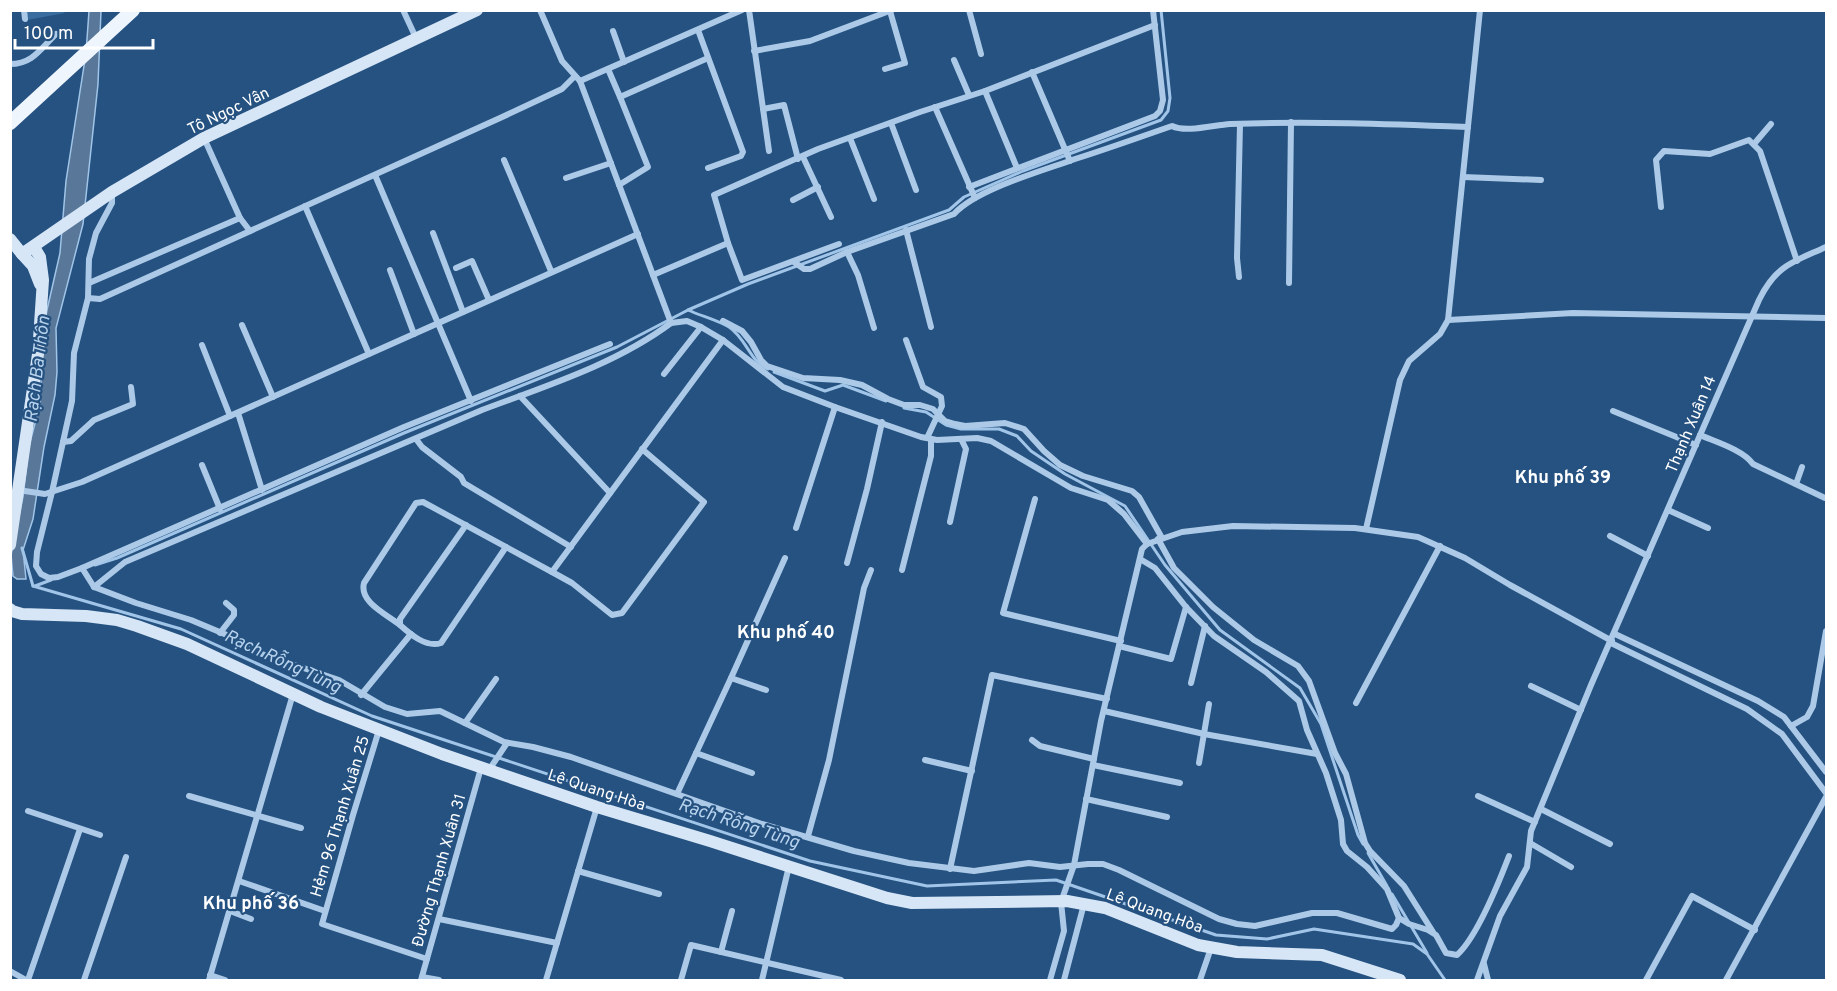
<svg xmlns="http://www.w3.org/2000/svg" width="1837" height="991" font-family="Overpass,sans-serif">
  <style>
    .green { fill: #396c9f }
    .water { fill: #587799; stroke: #a1c5e8; stroke-width: 1.5 }
    .lines { fill: none; stroke-linecap: round; stroke-linejoin: round }
    .stream { stroke: #a1c5e8; stroke-width: 3 }
    .street { stroke: #accae7; stroke-width: 6 }
    .secondary { stroke: #d6e6f6; stroke-width: 12 }
    .primary { stroke: #eef5fd; stroke-width: 14 }
    .labels { text-anchor: middle; stroke-width: 4.5; stroke-linejoin: round; paint-order: stroke }
    .street-label { font-size: 16px; fill: #fff; stroke: #255281 }
    .water-label { font-size: 18px; font-style: italic; fill: #b8d3ee; stroke: #255281 }
    .neighbourhood-label { font-size: 18px; font-weight: bold; fill: #fff; stroke: #255281 }
  </style>
  <rect width="100%" height="100%" fill="#255281"/>
  <!-- green -->
  <polygon class="green" points="26,11 63,11 65,13 27,20"/>
  <!-- water -->
  <polygon class="water" points="89,11 101,11 98,84 83,224 56,328 57,372 55,395 44,447 33,519 23,550 26,579 17,579 13,576 11,555 23,497 29,446 40,405 43,333 47,310 60,253 66,181 86,53"/>
  <g class="lines">
    <!-- stream -->
    <g class="stream">
      <path d="M688,310C701,316 717,320 729,327C746,338 751,363 768,369"/>
      <polyline points="774,372 825,391 843,385 886,401"/>
      <polyline points="904,408 926,412 946,425 961,429 999,429 1017,436 1031,451 1065,474 1125,506 1165,565 1220,630 1300,688 1321,724 1358,835 1363,844"/>
      <polyline points="22,548 33,586"/>
      <polyline points="95,565 117,558 404,433 617,347 688,310 748,284 949,210 964,197 1023,171 1161,120 1168,111 1170,98 1161,10"/>
      <polyline points="33,586 181,629 372,716 810,861 927,886 1056,880 1216,935 1267,939 1314,929 1413,944 1427,954 1445,980"/>
      <polyline points="35,586 51,580"/>
      <polyline points="1368,853 1387,886"/>
      <polyline points="1392,894 1427,953"/>
    </g>
    <!-- street -->
    <g class="street">
      <polyline points="24,10 25,19"/>
      <polyline points="403,10 416,38"/>
      <polyline points="540,10 562,61 580,81 671,323 687,321 701,327 723,340 783,387 835,407 921,437 937,440 977,438 991,441 1071,488 1108,500 1124,514 1147,544"/>
      <polyline points="749,10 769,151"/>
      <polyline points="969,10 981,54"/>
      <polyline points="698,30 743,152 741,156 708,168"/>
      <polyline points="613,31 624,62"/>
      <polyline points="754,51 810,41 892,10"/>
      <polyline points="954,60 969,95"/>
      <path d="M10,64C33,64 41,48 56,34"/>
      <polyline points="608,69 620,97 708,58"/>
      <polyline points="885,69 905,63 890,11"/>
      <polyline points="1032,72 1070,161"/>
      <polyline points="580,81 742,10"/>
      <polyline points="985,91 1017,168"/>
      <polyline points="935,107 975,198"/>
      <polyline points="763,109 784,105 798,159"/>
      <polyline points="891,123 916,190"/>
      <polyline points="204,138 240,218 250,231"/>
      <polyline points="850,138 874,199"/>
      <polyline points="1754,144 1771,124"/>
      <polyline points="803,157 831,217"/>
      <polyline points="504,160 551,271"/>
      <polyline points="375,175 471,401"/>
      <polyline points="1463,177 1541,180"/>
      <polyline points="566,178 611,163"/>
      <polyline points="619,185 648,167 620,97"/>
      <polyline points="969,187 1155,116 1160,111 1163,100 1153,10"/>
      <polyline points="112,193 112,203 96,233 89,259 88,298 74,353 72,401 52,492 37,552 36,566 41,574 49,578 58,577 82,568 404,427 610,344"/>
      <polyline points="793,200 818,187"/>
      <polyline points="305,206 369,354"/>
      <polyline points="1661,207 1656,160 1664,151 1710,154 1749,140 1760,151 1797,261"/>
      <polyline points="906,230 931,327"/>
      <polyline points="433,233 463,312"/>
      <polyline points="728,243 714,195 818,149 920,112 985,91 1155,25"/>
      <polyline points="847,252 858,275 874,328"/>
      <path d="M794,262L804,269H810L847,252L954,214C977,189 1042,171 1075,159C1107,149 1140,137 1172,126C1186,133 1214,125 1230,124C1310,121 1389,124 1468,127"/>
      <polyline points="456,268 472,261 489,300"/>
      <polyline points="390,270 414,334"/>
      <polyline points="653,275 728,243 742,280 839,244"/>
      <polyline points="1239,277 1237,258 1240,124"/>
      <polyline points="89,283 240,218"/>
      <polyline points="1289,283 1291,122"/>
      <polyline points="88,298 100,299 500,118 562,89 575,76"/>
      <polyline points="1448,320 1573,313 1826,318"/>
      <polyline points="723,321 742,331 751,342 761,360 767,366 803,378 840,380 862,385 888,399 904,405 920,405 933,409 945,421 955,424 965,426 1005,423 1024,429 1044,451 1060,465 1083,476 1132,491 1139,497 1162,538"/>
      <polyline points="242,325 273,397"/>
      <polyline points="906,340 923,387 941,397 942,406 927,438"/>
      <polyline points="202,345 230,416"/>
      <polyline points="664,374 701,327"/>
      <polyline points="520,396 610,493"/>
      <polyline points="1613,411 1696,445"/>
      <polyline points="238,413 262,490"/>
      <path d="M1700,435C1716,442 1743,450 1753,464L1825,498"/>
      <polyline points="416,439 422,447 461,477 464,483 571,547"/>
      <polyline points="63,442 71,441 94,420 133,404 131,387"/>
      <polyline points="202,465 220,509"/>
      <polyline points="1796,484 1802,467"/>
      <polyline points="18,490 45,494 82,482 638,234"/>
      <polyline points="1035,499 1003,613 1121,641"/>
      <polyline points="1668,510 1708,528"/>
      <polyline points="950,522 966,449 961,439"/>
      <path d="M466,525L400,619V625C410,634 426,648 441,643L506,547"/>
      <polyline points="796,528 835,407"/>
      <polyline points="1366,529 1400,380 1409,361 1440,334 1448,320 1480,10"/>
      <polyline points="1610,536 1648,556"/>
      <polyline points="1158,539 1174,568 1213,607 1254,640 1298,666 1309,681 1335,753 1346,774 1365,843 1370,851 1404,886 1433,932"/>
      <polyline points="1147,544 1182,532 1233,526 1355,528 1418,537 1465,558 1510,585 1612,641"/>
      <path d="M1140,559L1155,568L1186,607L1214,636L1266,672L1299,701L1307,730L1326,773L1341,820L1343,844L1347,851L1367,867L1387,889L1399,918L1409,924L1428,930L1436,935L1446,953L1457,955C1477,937 1499,882 1509,856"/>
      <polyline points="847,563 867,489 882,422"/>
      <polyline points="82,568 94,587 136,603 191,620 234,638 259,653 339,680 385,707 407,714 440,711 504,742 533,747 571,757 762,824 854,851 909,863 974,871 1029,863 1060,867 1088,864 1103,864 1119,870 1219,919 1237,924 1255,926 1312,913 1337,913 1392,929 1396,925 1399,918"/>
      <polyline points="902,570 931,456 931,439"/>
      <polyline points="552,572 572,583 612,615 622,613 704,502 642,449"/>
      <path d="M94,587L125,562L482,410C546,386 616,364 671,323"/>
      <path d="M400,625C386,614 359,602 364,583L416,503L423,502L552,572L723,340"/>
      <polyline points="220,633 234,615 234,610 226,603"/>
      <polyline points="1615,634 1758,701 1784,717 1826,772"/>
      <polyline points="1611,643 1747,709 1782,734 1826,793"/>
      <polyline points="1119,646 1171,659 1186,607"/>
      <polyline points="731,678 785,558"/>
      <polyline points="1191,683 1205,626"/>
      <polyline points="1531,686 1581,710"/>
      <polyline points="361,695 411,634"/>
      <polyline points="1356,703 1440,546"/>
      <polyline points="1104,711 1204,734 1317,754"/>
      <polyline points="465,723 496,679"/>
      <polyline points="1791,726 1807,717 1813,706 1826,631"/>
      <polyline points="379,730 353,815 322,924 427,959"/>
      <polyline points="1032,740 1040,746 1094,759"/>
      <polyline points="696,753 752,773"/>
      <polyline points="925,760 972,771"/>
      <polyline points="1199,763 1209,704"/>
      <polyline points="1093,765 1180,783"/>
      <polyline points="489,770 507,743"/>
      <polyline points="677,794 731,678 766,690"/>
      <polyline points="189,796 301,828"/>
      <polyline points="1478,796 1535,822"/>
      <polyline points="1086,799 1167,817"/>
      <polyline points="1541,809 1610,844"/>
      <polyline points="28,811 100,835"/>
      <polyline points="808,836 829,760 864,588 871,570"/>
      <polyline points="1530,843 1571,867"/>
      <polyline points="950,869 992,675 1107,699"/>
      <polyline points="578,871 659,894"/>
      <polyline points="239,881 325,911"/>
      <polyline points="230,911 251,919"/>
      <polyline points="439,919 557,943"/>
      <polyline points="721,952 732,911"/>
      <polyline points="1484,964 1488,980"/>
      <polyline points="10,971 26,980"/>
      <polyline points="210,975 225,980"/>
      <polyline points="422,977 439,980"/>
      <polyline points="28,980 80,829"/>
      <polyline points="84,980 126,857"/>
      <polyline points="209,980 293,694"/>
      <polyline points="421,980 481,768"/>
      <polyline points="546,980 597,807"/>
      <polyline points="681,980 691,945 841,980"/>
      <polyline points="762,980 789,866"/>
      <polyline points="1050,980 1064,931 1061,902 1074,865 1101,721 1142,549 1147,544"/>
      <polyline points="1064,980 1084,904"/>
      <polyline points="1200,980 1211,948"/>
      <path d="M1477,980L1500,916L1527,867L1531,831L1591,685L1759,300C1776,265 1793,262 1826,247"/>
      <polyline points="1646,980 1692,896 1755,930"/>
      <polyline points="1726,980 1826,797"/>
    </g>
    <!-- secondary -->
    <g class="secondary">
      <polyline points="10,239 22,254 112,192 204,138 477,10"/>
      <polyline points="22,254 33,266 40,284"/>
      <polyline points="10,545 38,354 43,280 40,257 34,247"/>
      <polyline points="10,609 12,611 22,614 86,616 117,620 137,626 187,644 321,707 442,754 597,807 710,841 887,898 912,903 1067,901 1105,908 1198,945 1237,952 1322,955 1400,980"/>
    </g>
    <!-- primary -->
    <polyline class="primary" points="10,123 133,10"/>
  </g>
  <g class="labels">
    <!-- street labels -->
    <g class="street-label">
      <text transform="translate(228 110) rotate(-26)" y="6">Tô Ngọc Vân</text>
      <text transform="translate(1690 424) rotate(-67)" y="6">Thạnh Xuân 14</text>
      <text transform="translate(597 789) rotate(18)" y="6">Lê Quang Hòa</text>
      <text transform="translate(339 816) rotate(-73)" y="6">Hẻm 96 Thạnh Xuân 25</text>
      <text transform="translate(438 870) rotate(-74)" y="6">Đường Thạnh Xuân 31</text>
      <text transform="translate(1155 910) rotate(20)" y="6">Lê Quang Hòa</text>
    </g>
    <!-- water labels -->
    <g class="water-label">
      <text transform="translate(37 369) rotate(-83)" y="6">Rạch Ba Thôn</text>
      <text transform="translate(283 661) rotate(25)" y="6">Rạch Rỗng Tùng</text>
      <text transform="translate(739 823) rotate(18)" y="6">Rạch Rỗng Tùng</text>
    </g>
    <!-- neighbourhood labels -->
    <g class="neighbourhood-label">
      <text x="1563" y="483">Khu phố 39</text>
      <text x="786" y="638">Khu phố 40</text>
      <text x="251" y="909">Khu phố 36</text>
    </g>
  </g>
  <!-- border -->
  <rect width="1837" height="991" fill="none" stroke="#ffffff" stroke-width="24"/>
  <!-- scale -->
  <path d="M15 39v9h138v-9" fill="none" stroke="#ffffff" stroke-width="3"/>
  <text x="24" y="39" font-size="18" fill="#ffffff" stroke="#255281" stroke-width="4.5" paint-order="stroke">100 m</text>
</svg>
